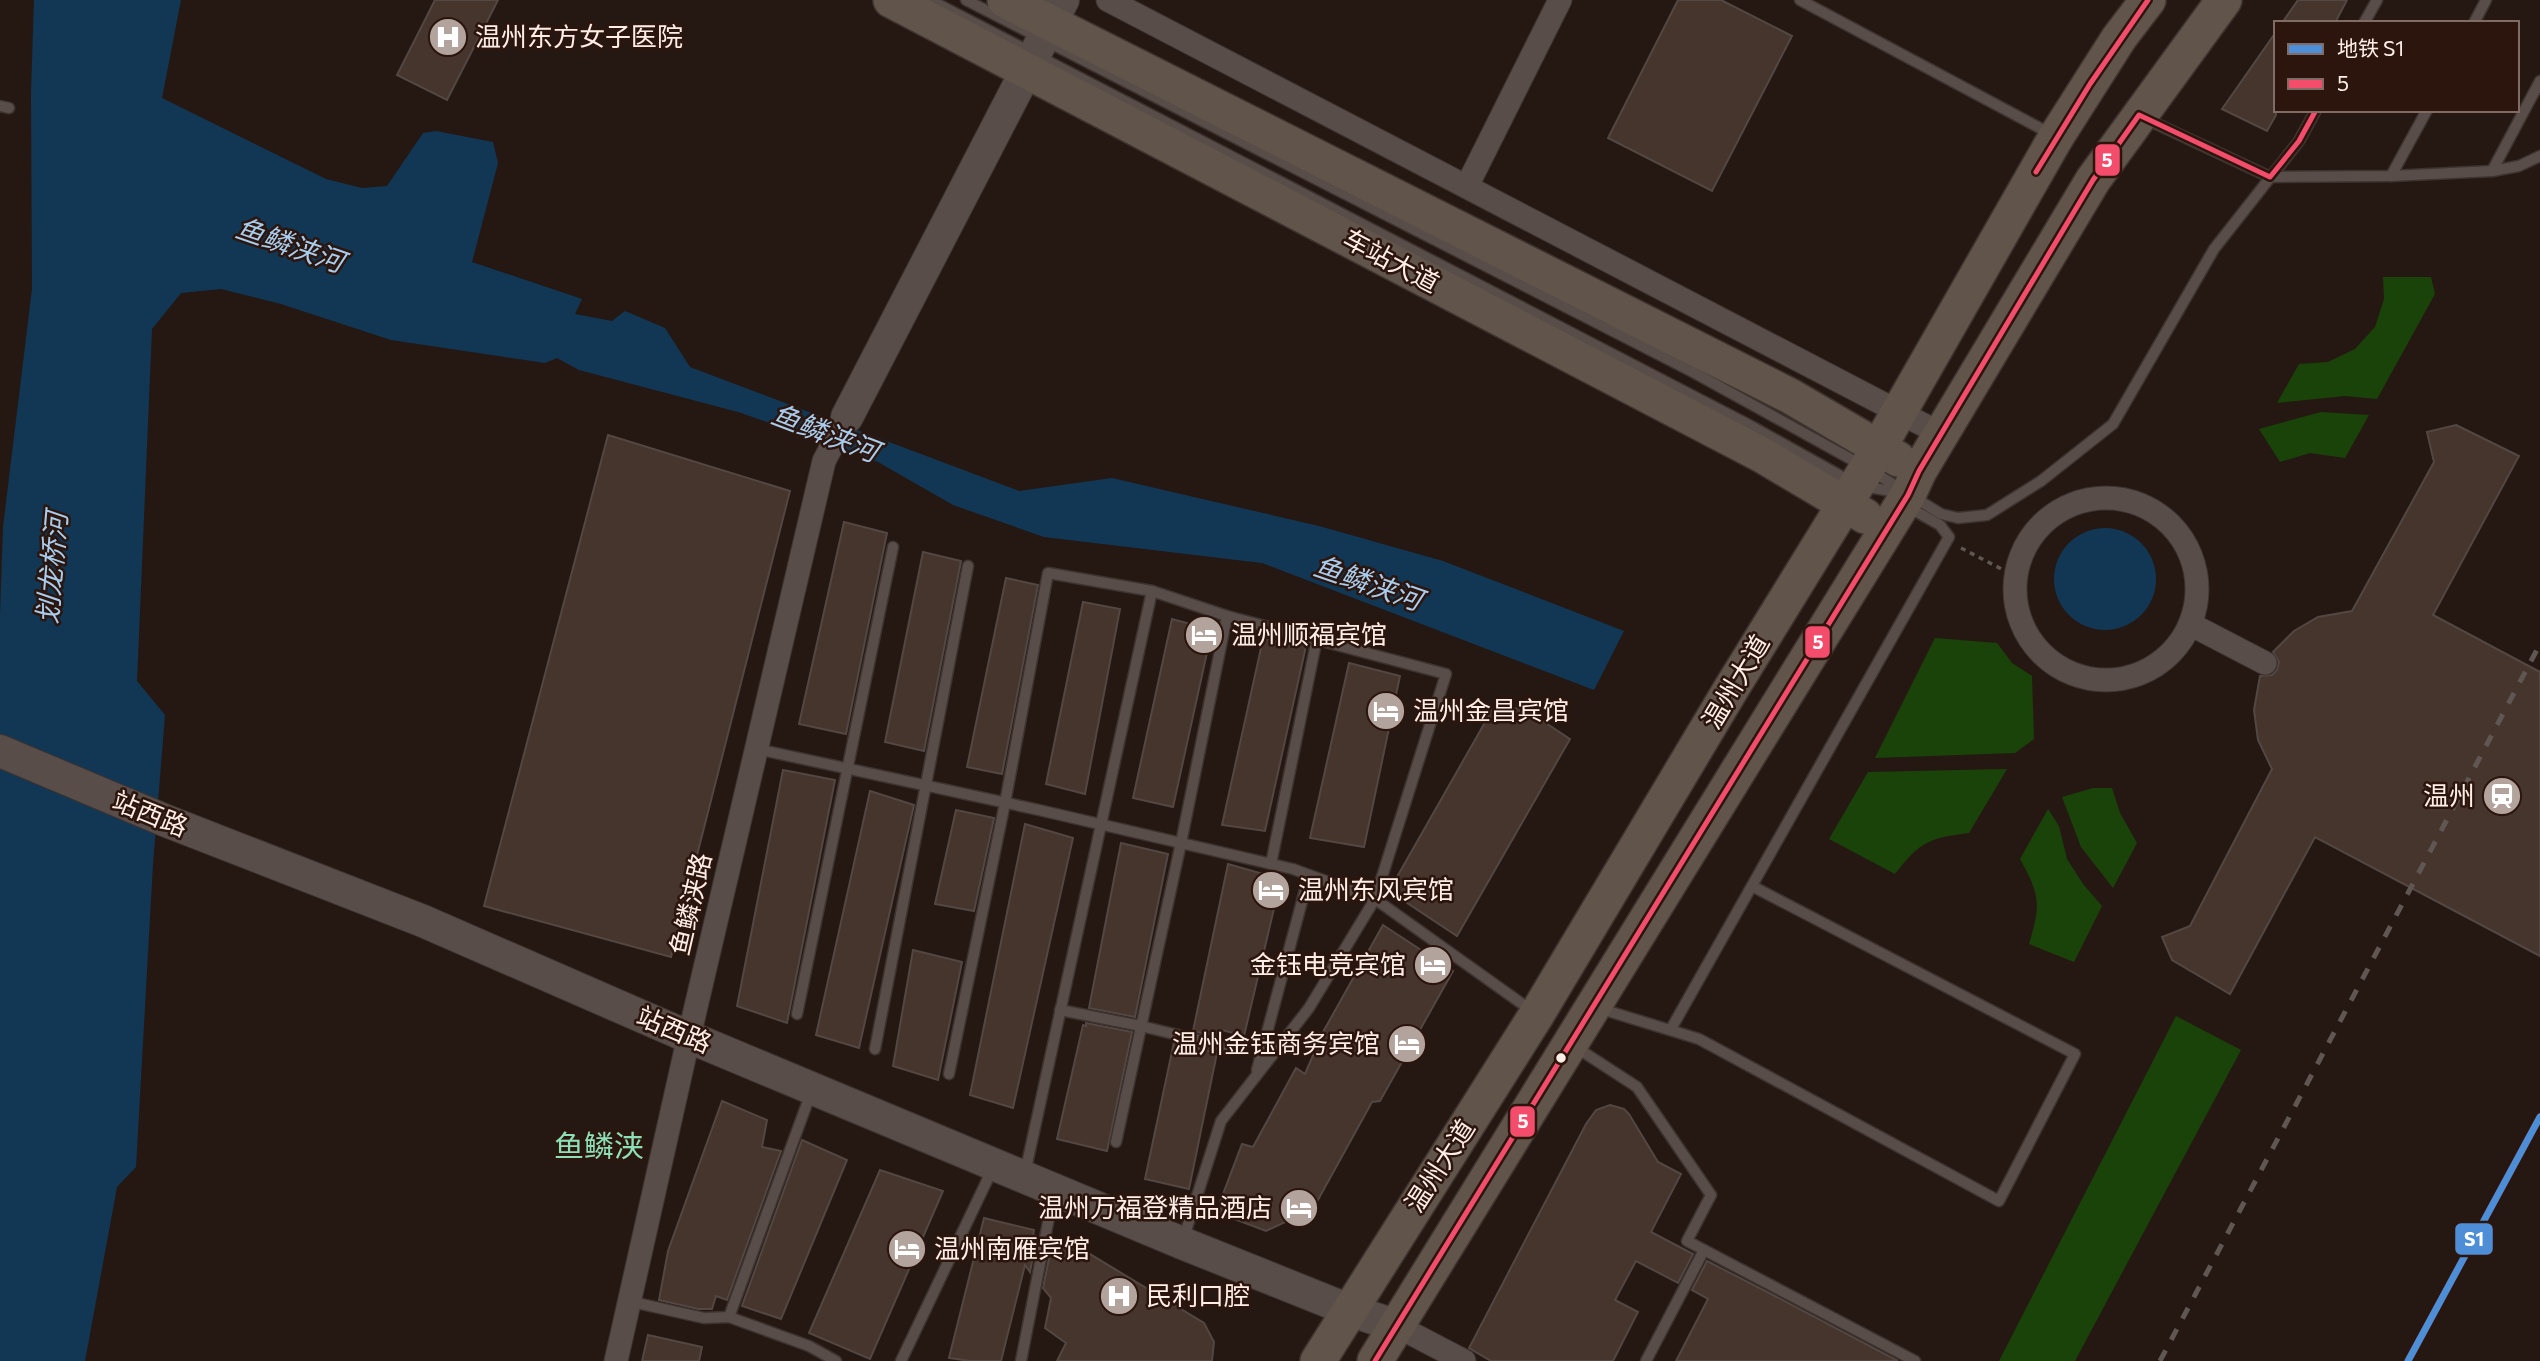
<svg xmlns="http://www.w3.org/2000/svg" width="2540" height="1361" font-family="Commissioner,'Noto Sans SC',sans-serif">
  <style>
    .green { fill: #1a4309 }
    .water { fill: #113755 }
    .building { fill: #46352d; stroke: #524743; stroke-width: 2 }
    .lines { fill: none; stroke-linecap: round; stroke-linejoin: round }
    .lane-casing { stroke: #3d332f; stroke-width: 13 }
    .street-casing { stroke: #3d332f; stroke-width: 25 }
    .secondary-casing { stroke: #3d332f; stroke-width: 34 }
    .primary-casing { stroke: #3d332f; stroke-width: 38 }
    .path { stroke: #605753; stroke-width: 3.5; stroke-dasharray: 5 5; stroke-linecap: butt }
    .lane { stroke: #594d49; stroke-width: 10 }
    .street { stroke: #594d49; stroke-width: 23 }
    .secondary { stroke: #594d49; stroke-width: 32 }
    .primary { stroke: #61544a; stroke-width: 35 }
    .rail { stroke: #605753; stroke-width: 5; stroke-dasharray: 12 12; stroke-linecap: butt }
    .bus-1-casing { stroke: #2c150c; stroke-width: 10 }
    .bus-1 { stroke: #f44d6c; stroke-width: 5 }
    .metro-1-casing { stroke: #2c150c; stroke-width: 12 }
    .metro-1 { stroke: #4e8ed6; stroke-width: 7 }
    .bus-dot { fill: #ffeee7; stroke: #2c150c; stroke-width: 2.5 }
    .labels { text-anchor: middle; stroke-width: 5; stroke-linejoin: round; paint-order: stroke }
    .poi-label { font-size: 26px; fill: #ffeee7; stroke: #2c150c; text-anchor: start }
    .street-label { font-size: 26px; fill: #ffeee7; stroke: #2c150c }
    .water-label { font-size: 28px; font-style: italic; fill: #a7cced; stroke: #2c150c }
    .quarter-label { font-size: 30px; fill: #8ce0b8; stroke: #2c150c }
    .line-badge { stroke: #2c150c; stroke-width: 2.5 }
    .badge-label { font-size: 19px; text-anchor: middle; font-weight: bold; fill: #fff }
  </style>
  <rect width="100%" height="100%" fill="#251813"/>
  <!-- green -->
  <g class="green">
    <polygon points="2383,277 2431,277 2435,294 2377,399 2345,396 2277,403 2299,364 2328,362 2355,349 2375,327 2384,299"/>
    <polygon points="2321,412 2369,415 2345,458 2310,453 2280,462 2259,429"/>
    <polygon points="1935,638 1997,643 2012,663 2032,676 2034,739 2015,753 1875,758"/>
    <path d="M2007,769L1969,833C1928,838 1920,842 1895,874L1829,839L1868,772Z"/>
    <polygon points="2093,788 2112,788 2120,813 2137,843 2113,888 2081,847 2062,797"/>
    <path d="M2048,809L2059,826L2067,859L2083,884L2102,906L2074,962L2029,944C2041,904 2040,895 2020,859Z"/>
    <polygon points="2176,1016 2241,1050 2075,1361 1999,1361"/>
  </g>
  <!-- water -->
  <g class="water">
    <polygon points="34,0 181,0 162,98 326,179 362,188 387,186 423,133 436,131 493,142 498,163 472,262 582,299 575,314 612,321 625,311 665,328 690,367 1019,491 1112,478 1319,526 1443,561 1624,631 1594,690 1262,563 1044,537 953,505 878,462 808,436 738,412 579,370 557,358 545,363 391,340 281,304 221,289 181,293 152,329 137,681 165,715 153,864 136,1167 117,1187 85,1361 0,1361 0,615 3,527 32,289 31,93"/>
    <circle cx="2105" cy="579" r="51"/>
  </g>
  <!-- building -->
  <g class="building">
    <polygon points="435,0 498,0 447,100 397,75"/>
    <polygon points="1678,0 1721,0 1792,36 1712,191 1608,138"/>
    <polygon points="2298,0 2347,0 2335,23 2282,23"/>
    <polygon points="2276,32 2276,115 2267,131 2222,109"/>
    <polygon points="2456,425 2519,456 2433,615 2540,672 2540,956 2315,837 2230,994 2172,960 2162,937 2190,926 2272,769 2258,740 2254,710 2260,676 2272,675 2277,670 2279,662 2273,652 2294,631 2318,617 2352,611 2434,462 2427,432"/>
    <polygon points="608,435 790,491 671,957 484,906"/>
    <polygon points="844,522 887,533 846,734 799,724"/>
    <polygon points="923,552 961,561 924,751 885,742"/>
    <polygon points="1006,578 1038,585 1002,774 967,767"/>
    <polygon points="1083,602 1120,609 1085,794 1046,784"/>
    <polygon points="1172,619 1212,630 1173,807 1133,798"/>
    <polygon points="1263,639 1306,646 1265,831 1222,825"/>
    <polygon points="1349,663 1400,676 1364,847 1310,838"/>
    <polygon points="1523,708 1570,739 1457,936 1389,891 1492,710"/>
    <polygon points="783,770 835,780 787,1023 737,1006"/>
    <polygon points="870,791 914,805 859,1048 816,1035"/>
    <polygon points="956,810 994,818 974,911 935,904"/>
    <polygon points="1025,824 1073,838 1013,1108 970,1095"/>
    <polygon points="1121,843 1168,854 1135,1017 1089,1008"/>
    <polygon points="1228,864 1281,879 1244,1036 1222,1030 1220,1037 1193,1031"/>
    <polygon points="1383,925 1453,971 1380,1101 1372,1102 1313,1209 1266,1231 1221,1214 1220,1202 1242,1144 1253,1147 1296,1068 1305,1074 1323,1032"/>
    <polygon points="913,950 962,962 938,1080 893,1066"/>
    <polygon points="1086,1023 1132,1032 1107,1151 1057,1139 1083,1025 1086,1026"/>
    <polygon points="1174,1042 1217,1053 1189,1189 1145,1179"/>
    <polygon points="722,1101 767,1120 762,1147 781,1151 727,1300 716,1296 712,1309 698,1309 659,1300 668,1251"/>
    <polygon points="1610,1105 1624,1109 1629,1114 1658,1162 1681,1174 1651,1232 1693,1254 1678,1283 1636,1261 1615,1300 1638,1312 1613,1361 1491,1361 1469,1348 1586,1124 1596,1110"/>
    <polygon points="802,1140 847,1160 781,1319 742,1306"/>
    <polygon points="880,1170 943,1191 870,1359 809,1333"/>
    <polygon points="984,1218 1034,1230 1033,1235 1037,1236 1030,1272 1025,1265 1001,1361 970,1361 949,1358"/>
    <polygon points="1053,1239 1075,1245 1204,1323 1214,1342 1212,1361 1057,1361 1066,1343 1045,1328 1051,1298 1043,1288"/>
    <polygon points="1707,1261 1773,1295 1898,1361 1676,1361 1708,1299 1692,1290"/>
    <polygon points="648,1335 702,1347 699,1361 642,1361"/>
  </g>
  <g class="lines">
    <!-- lane casing -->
    <g class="lane-casing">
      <g id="lane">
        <polyline points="930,0 1751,426 1857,485 1902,493"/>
        <polyline points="966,0 1693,372 1867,468 1941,514 1958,518 1987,515 2041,481 2113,424 2214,249 2299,141 2316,110"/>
        <polyline points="1800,0 2051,134"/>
        <polyline points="2364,23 2377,0"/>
        <polyline points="2474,23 2486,0"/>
        <polyline points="0,106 9,108"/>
        <polyline points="2146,119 2270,177 2391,176 2492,171 2519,166 2540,156"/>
        <polyline points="2492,171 2540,81"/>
        <polyline points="2391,176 2427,110"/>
        <polyline points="757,749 1039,810 1293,869 1375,899 1532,1011"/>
        <polyline points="1271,864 1317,638"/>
        <polyline points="1598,1008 1699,1039 1999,1201 2075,1054 1752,886"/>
        <polyline points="1060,1010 1141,1026 1235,1049"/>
        <polyline points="797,1014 893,547"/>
        <polyline points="1671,1029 1949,537 1940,525 1908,507"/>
        <polyline points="1574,1046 1637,1087 1711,1195 1687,1241 1915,1361"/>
        <polyline points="875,1049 968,566"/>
        <polyline points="1257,1070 1309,875"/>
        <polyline points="949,1074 1005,803 1048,573 1152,591 1227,616 1446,674 1375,899 1309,1008 1221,1121 1183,1240"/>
        <polyline points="1116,1142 1181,843 1227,616"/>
        <polyline points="1025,1173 1152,591"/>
        <polyline points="628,1301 704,1318 729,1317 809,1346 836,1361"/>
        <polyline points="729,1317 812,1090"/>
        <polyline points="901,1361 993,1168"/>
        <polyline points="1021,1361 1054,1192"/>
        <polyline points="1646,1361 1704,1250"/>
      </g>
    </g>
    <!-- street casing -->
    <g class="street-casing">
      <g id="street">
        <polyline points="1108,0 1941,434"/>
        <polyline points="1467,186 1560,0"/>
        <circle cx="2106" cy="589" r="91"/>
        <polyline points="2190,624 2265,663"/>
        <polyline points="1397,1326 1464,1361"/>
        <polyline points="616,1361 687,1045 824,461 847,417"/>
      </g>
    </g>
    <!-- secondary casing -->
    <g class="secondary-casing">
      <g id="secondary">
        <polyline points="847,417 1063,0"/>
        <polyline points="0,751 164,820 423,921 689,1037 1182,1243 1349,1310 1397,1326"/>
      </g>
    </g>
    <!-- primary casing -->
    <g class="primary-casing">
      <g id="primary">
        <polyline points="891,0 1762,455 1865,516"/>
        <polyline points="1005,0 1790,396 1898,459"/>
        <polyline points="1318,1361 1537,1014 1731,689 1867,468 2056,137 2119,38 2148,0"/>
        <polyline points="1375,1361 1908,495 1919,471 2093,180 2224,0"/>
      </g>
    </g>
    <!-- path -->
    <polyline class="path" points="1961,548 2015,576"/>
    <!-- lane -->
    <use href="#lane" class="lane"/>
    <!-- street -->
    <use href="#street" class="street"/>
    <!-- secondary -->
    <use href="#secondary" class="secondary"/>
    <!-- primary -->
    <use href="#primary" class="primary"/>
    <!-- rail -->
    <polyline class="rail" points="2160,1361 2540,644"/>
    <!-- bus-1 casing -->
    <g class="bus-1-casing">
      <g id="bus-1">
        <polyline points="2036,172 2090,84 2148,0"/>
        <polyline points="1375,1361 1908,495 1919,471 2093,180 2139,115 2270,177 2299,141 2316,110"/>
      </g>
    </g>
    <!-- bus-1 -->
    <use href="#bus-1" class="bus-1"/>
    <!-- metro-1 casing -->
    <g class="metro-1-casing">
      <polyline id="metro-1" points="2408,1361 2540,1117"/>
    </g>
    <!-- metro-1 -->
    <use href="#metro-1" class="metro-1"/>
  </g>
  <!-- icons -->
  <defs>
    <g id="hospital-disc" transform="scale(2.0125)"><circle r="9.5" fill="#b3a39d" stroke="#2c150c"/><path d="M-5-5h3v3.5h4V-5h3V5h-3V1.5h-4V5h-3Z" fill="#fff"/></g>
    <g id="hotel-disc" transform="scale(2.0125)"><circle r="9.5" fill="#b3a39d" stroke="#2c150c"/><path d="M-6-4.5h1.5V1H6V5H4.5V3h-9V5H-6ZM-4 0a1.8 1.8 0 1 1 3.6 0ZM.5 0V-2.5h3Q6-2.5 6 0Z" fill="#fff"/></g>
    <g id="station-disc" transform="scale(2.0125)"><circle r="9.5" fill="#b3a39d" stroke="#2c150c"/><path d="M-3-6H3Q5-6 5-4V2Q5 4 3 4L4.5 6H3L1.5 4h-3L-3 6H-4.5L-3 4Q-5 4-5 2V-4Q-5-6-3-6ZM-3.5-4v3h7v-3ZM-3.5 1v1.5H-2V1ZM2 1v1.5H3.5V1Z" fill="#fff"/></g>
  </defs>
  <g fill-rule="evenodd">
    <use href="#hospital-disc" x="448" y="37"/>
    <use href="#hotel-disc" x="1204" y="635"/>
    <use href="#hotel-disc" x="1386" y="711"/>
    <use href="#station-disc" x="2502" y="796"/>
    <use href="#hotel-disc" x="1271" y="890"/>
    <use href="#hotel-disc" x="1433" y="965"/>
    <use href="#hotel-disc" x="1407" y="1044"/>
    <use href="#hotel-disc" x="1299" y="1208"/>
    <use href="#hotel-disc" x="907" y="1249"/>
    <use href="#hospital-disc" x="1119" y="1296"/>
  </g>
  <!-- markers -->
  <circle class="bus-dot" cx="1561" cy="1058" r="6"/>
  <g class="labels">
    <!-- poi labels -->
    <g class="poi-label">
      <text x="475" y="46">温州东方女子医院</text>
      <text x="1231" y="644">温州顺福宾馆</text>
      <text x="1413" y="720">温州金昌宾馆</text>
      <text x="2475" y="805" text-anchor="end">温州</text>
      <text x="1298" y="899">温州东风宾馆</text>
      <text x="1406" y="974" text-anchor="end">金钰电竞宾馆</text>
      <text x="1380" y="1053" text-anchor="end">温州金钰商务宾馆</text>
      <text x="1272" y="1217" text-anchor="end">温州万福登精品酒店</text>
      <text x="934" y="1258">温州南雁宾馆</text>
      <text x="1146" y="1305">民利口腔</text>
    </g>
    <!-- street labels -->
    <g class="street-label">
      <text transform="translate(1391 261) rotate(28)" y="9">车站大道</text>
      <text transform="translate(1736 682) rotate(-59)" y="9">温州大道</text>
      <text transform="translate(150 814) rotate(22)" y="9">站西路</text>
      <text transform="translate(691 904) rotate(-77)" y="9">鱼鳞浃路</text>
      <text transform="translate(674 1030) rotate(23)" y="9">站西路</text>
      <text transform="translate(1440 1166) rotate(-57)" y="9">温州大道</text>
    </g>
    <!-- water labels -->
    <g class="water-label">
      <text transform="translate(290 245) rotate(19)" y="10">鱼鳞浃河</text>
      <text transform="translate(825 433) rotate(21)" y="10">鱼鳞浃河</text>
      <text transform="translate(52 568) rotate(-85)" y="10">划龙桥河</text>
      <text transform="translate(1368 583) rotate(19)" y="10">鱼鳞浃河</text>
    </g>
    <!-- quarter labels -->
    <g class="quarter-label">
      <text x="599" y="1157">鱼鳞浃</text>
    </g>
  </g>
  <g class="line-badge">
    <rect x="2094" y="143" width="27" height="34" rx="7" fill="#f44d6c"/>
    <rect x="1804" y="625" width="27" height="34" rx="7" fill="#f44d6c"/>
    <rect x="1509" y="1105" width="27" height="33" rx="7" fill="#f44d6c"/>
    <rect x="2454" y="1222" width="40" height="34" rx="7" fill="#4e8ed6"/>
  </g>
  <g class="badge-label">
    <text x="2107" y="167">5</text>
    <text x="1818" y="649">5</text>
    <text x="1523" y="1128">5</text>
    <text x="2474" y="1246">S1</text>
  </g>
  <!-- legend -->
  <rect x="2274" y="21" width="245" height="91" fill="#2c150c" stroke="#806c64" stroke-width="2"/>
  <rect x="2288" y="44" width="35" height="10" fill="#4e8ed6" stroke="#806c64" stroke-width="2"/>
  <text x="2337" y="56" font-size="21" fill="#ffeee7">地铁 S1</text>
  <rect x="2288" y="79" width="35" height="10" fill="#f44d6c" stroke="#806c64" stroke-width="2"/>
  <text x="2337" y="91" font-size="21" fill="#ffeee7">5</text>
</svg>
